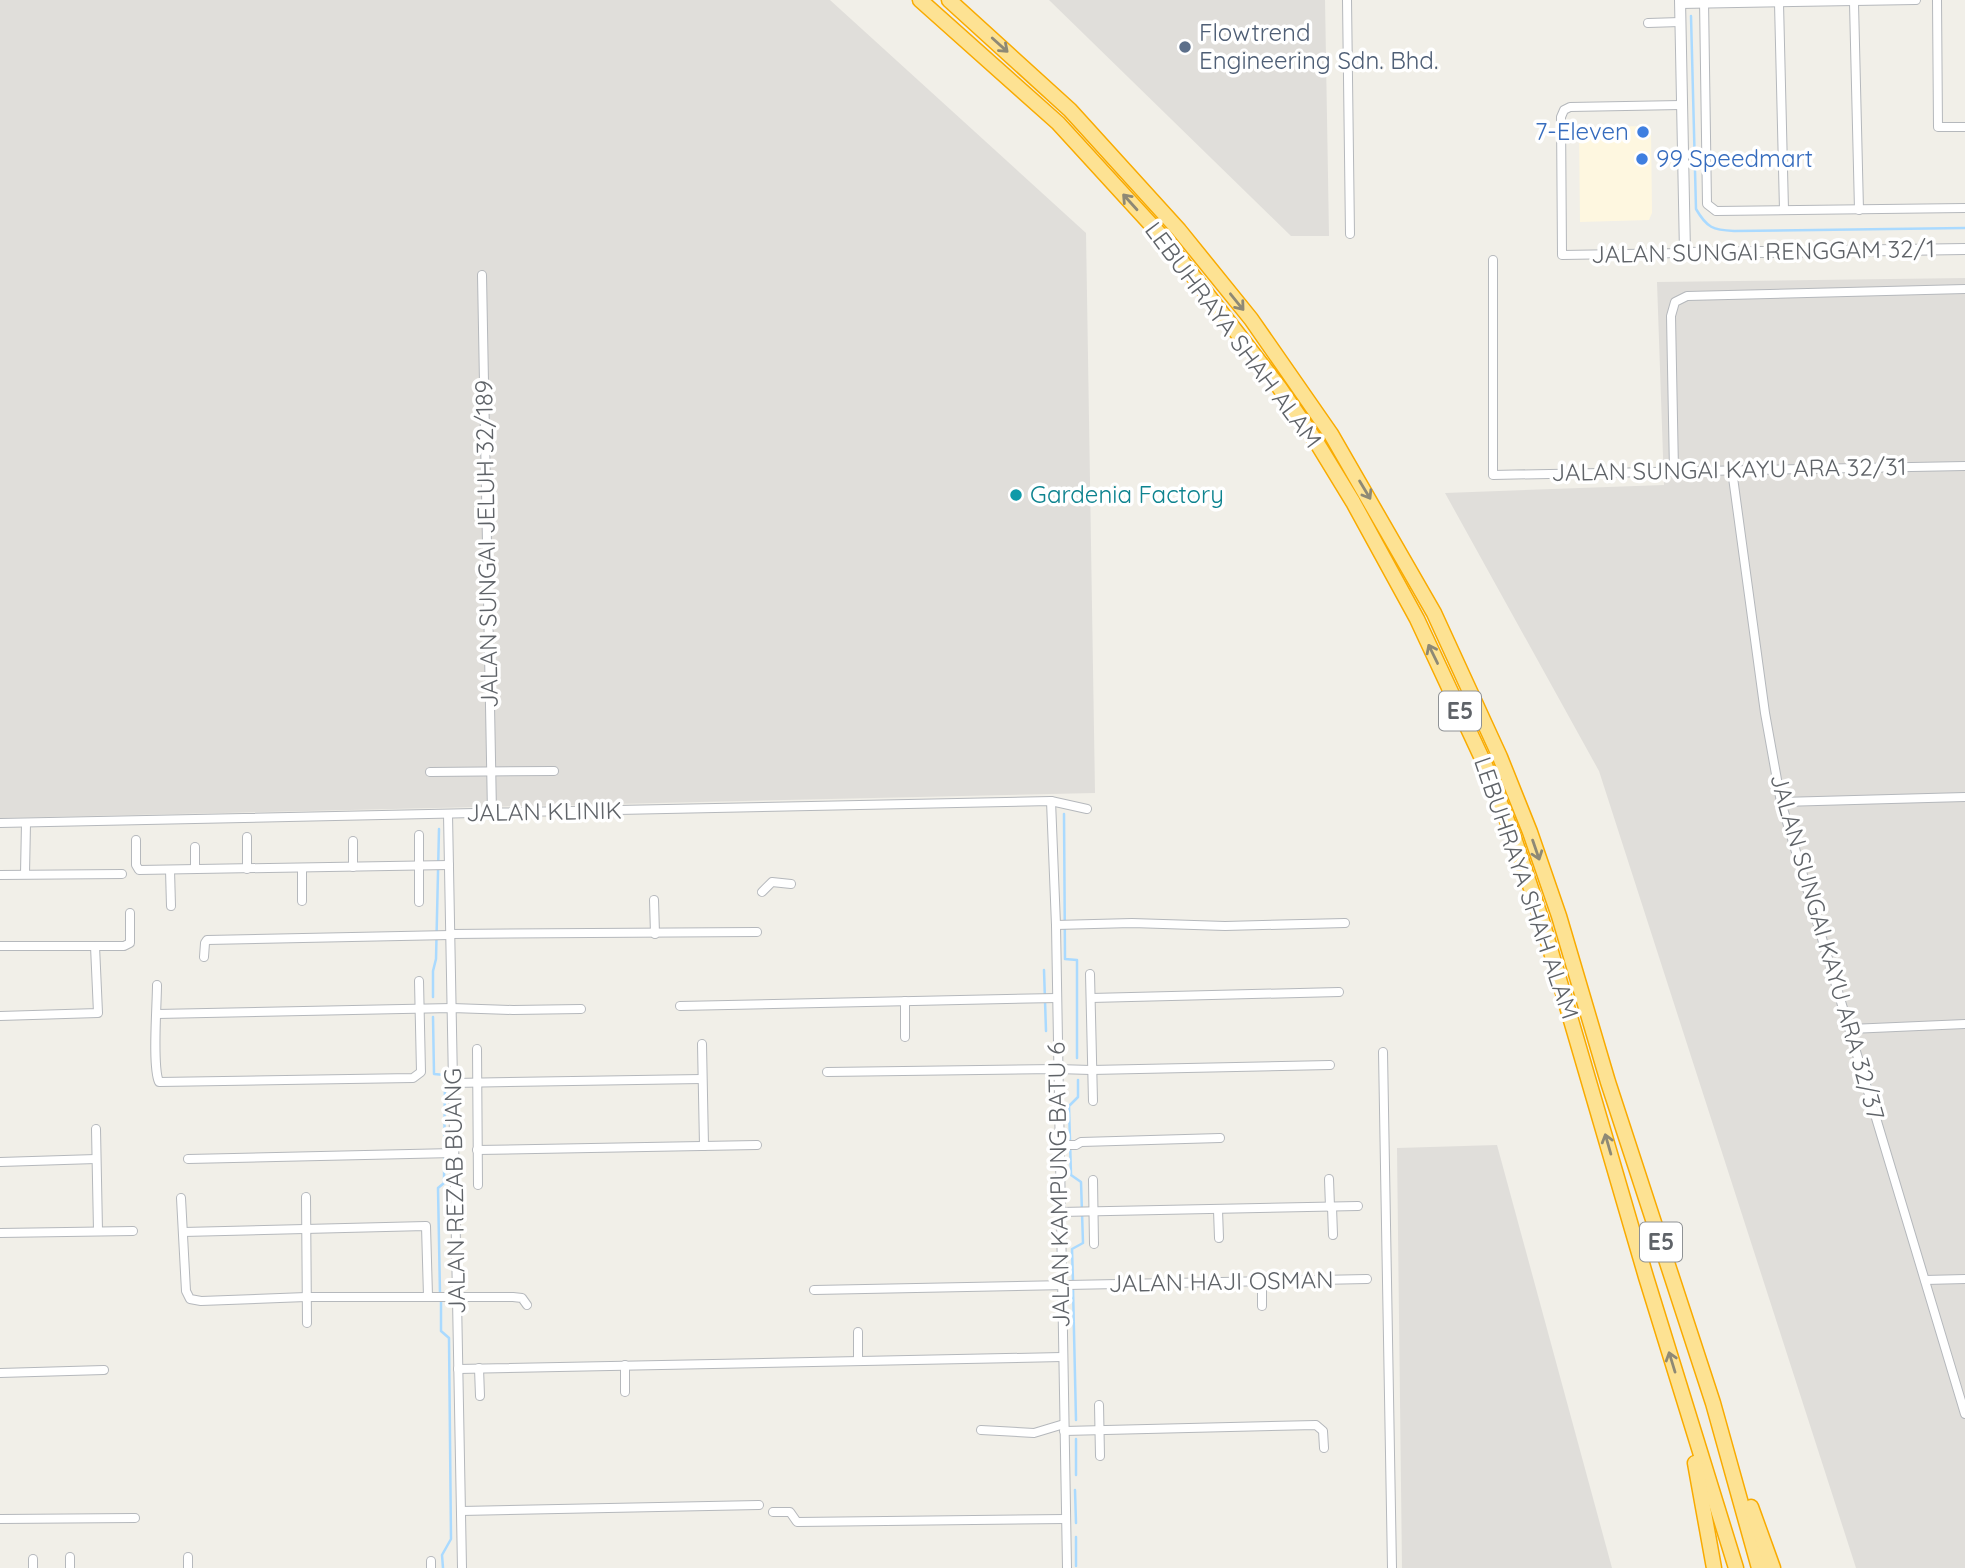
<svg xmlns="http://www.w3.org/2000/svg" width="1965" height="1568" font-family="Quicksand,sans-serif">
  <style>
    .commercial { fill: #fef7e0 }
    .industrial { fill: #e0deda }
    .lines { fill: none; stroke-linecap: round; stroke-linejoin: round }
    .stream { stroke: #aadaff; stroke-width: 2.5 }
    .minor-casing { stroke: #b5b8bc; stroke-width: 10 }
    .tertiary-casing { stroke: #b5b8bc; stroke-width: 12 }
    .motorway-casing { stroke: #f9ab00; stroke-width: 17 }
    .minor { stroke: #fff; stroke-width: 8 }
    .tertiary { stroke: #fff; stroke-width: 10 }
    .motorway { stroke: #fde293; stroke-width: 14 }
    .oneway { stroke: #8e8975 }
    .service-dot { fill: #5c6f8a; stroke: #fff; stroke-width: 2.5 }
    .shop-dot { fill: #3f7fe0; stroke: #fff; stroke-width: 2.5 }
    .culture-dot { fill: #0f9aa8; stroke: #fff; stroke-width: 2.5 }
    .labels { text-anchor: middle; stroke-width: 7; stroke-linejoin: round; paint-order: stroke }
    .shield { fill: #fff; stroke: #8f9295; stroke-width: 2 }
    .shield-label { font-size: 23px; font-weight: bold; fill: #5f6368 }
    .service-label { font-size: 24px; fill: #4e5e75; stroke: #fff; text-anchor: start }
    .shop-label { font-size: 24px; fill: #366cbe; stroke: #fff; text-anchor: end }
    .street-label { font-size: 24px; fill: #5f6368; stroke: #fff }
    .culture-label { font-size: 24px; fill: #0d838f; stroke: #fff; text-anchor: start }
  </style>
  <rect width="100%" height="100%" fill="#f1efe8"/>
  <!-- commercial -->
  <polygon class="commercial" points="1649,126 1651,130 1652,213 1649,220 1580,222 1579,127"/>
  <!-- industrial -->
  <g class="industrial">
    <polygon points="0,0 830,0 1086,233 1095,793 0,818"/>
    <polygon points="1049,0 1325,0 1329,236 1291,236"/>
    <polygon points="1965,278 1965,1568 1856,1568 1599,771 1445,493 1664,485 1657,282"/>
    <polygon points="1497,1145 1612,1568 1402,1568 1397,1148"/>
  </g>
  <g class="lines">
    <!-- stream -->
    <g class="stream">
      <path d="M1691,16L1696,209C1707,228 1713,230 1734,231L1965,228"/>
      <polyline points="1064,814 1065,959 1077,960 1077,1058"/>
      <polyline points="1044,970 1046,1031"/>
      <polyline points="433,997 433,971 436,959 439,829"/>
      <polyline points="433,1017 434,1074 445,1075 444,1183 438,1188 440,1294"/>
      <polyline points="1073,1282 1072,1249 1083,1243 1081,1182 1071,1175 1069,1106 1078,1097 1078,1080"/>
      <polyline points="1073,1288 1076,1420"/>
      <polyline points="441,1300 441,1331 449,1338 451,1539 442,1555 443,1568"/>
      <polyline points="1076,1475 1076,1439"/>
      <polyline points="1075,1490 1076,1523"/>
      <polyline points="1076,1537 1076,1566"/>
    </g>
    <!-- minor casing -->
    <g class="minor-casing">
      <g id="minor">
        <polyline points="1347,0 1350,234"/>
        <polyline points="1704,0 1707,204 1716,211 1965,208"/>
        <polyline points="1937,0 1938,127 1965,127"/>
        <polyline points="1779,3 1784,210"/>
        <polyline points="1854,3 1859,210"/>
        <polyline points="1680,4 1916,0"/>
        <polyline points="1648,23 1680,22"/>
        <polyline points="1681,105 1570,107 1564,110 1561,117 1562,255 1685,253"/>
        <polyline points="1493,260 1493,475 1965,466"/>
        <polyline points="482,275 492,813"/>
        <polyline points="1732,470 1765,713 1781,802 1965,1414"/>
        <polyline points="1674,471 1671,316 1675,302 1687,296 1965,289"/>
        <polyline points="430,772 554,771"/>
        <polyline points="1051,801 1056,925 1067,1568"/>
        <polyline points="1781,802 1965,797"/>
        <polyline points="448,814 462,1568"/>
        <polyline points="0,823 1051,801 1087,809"/>
        <polyline points="136,840 136,865 139,870 449,865"/>
        <polyline points="195,847 195,869"/>
        <polyline points="353,867 353,841"/>
        <polyline points="247,869 247,837"/>
        <polyline points="170,870 171,906"/>
        <polyline points="25,874 26,823"/>
        <polyline points="0,875 122,874"/>
        <polyline points="762,892 772,882 791,884"/>
        <polyline points="654,900 655,934"/>
        <polyline points="302,901 302,868"/>
        <polyline points="419,902 419,835"/>
        <polyline points="1056,925 1132,923 1225,926 1345,923"/>
        <polyline points="450,934 757,932"/>
        <polyline points="0,946 124,946 130,943 130,913"/>
        <polyline points="204,957 205,943 207,940 450,935"/>
        <polyline points="1090,974 1093,1101"/>
        <path d="M157,985C157,1006 152,1066 159,1082L413,1078L421,1072L419,981"/>
        <polyline points="1091,998 1339,992"/>
        <polyline points="905,1001 905,1037"/>
        <polyline points="680,1006 1057,998"/>
        <polyline points="157,1014 452,1008 513,1010 581,1009"/>
        <polyline points="0,1016 98,1013 95,946"/>
        <polyline points="1850,1029 1965,1024"/>
        <polyline points="702,1044 704,1146"/>
        <polyline points="477,1049 478,1185"/>
        <polyline points="1383,1052 1392,1568"/>
        <polyline points="827,1072 1057,1069 1091,1070 1330,1065"/>
        <polyline points="453,1083 702,1079"/>
        <polyline points="96,1129 98,1231"/>
        <polyline points="1058,1145 1076,1145 1081,1142 1220,1138"/>
        <polyline points="477,1150 757,1145"/>
        <polyline points="188,1159 454,1153"/>
        <polyline points="0,1162 96,1159"/>
        <polyline points="1329,1179 1330,1207"/>
        <polyline points="1093,1180 1094,1244"/>
        <polyline points="306,1197 307,1323"/>
        <polyline points="181,1198 186,1291 190,1299 201,1301 306,1297 513,1297 522,1298 527,1305"/>
        <polyline points="1332,1207 1333,1235"/>
        <polyline points="1218,1210 1219,1238"/>
        <polyline points="1060,1212 1358,1206"/>
        <polyline points="183,1232 426,1226 428,1296"/>
        <polyline points="0,1233 133,1231"/>
        <polyline points="1925,1280 1965,1279"/>
        <polyline points="1262,1282 1262,1306"/>
        <polyline points="814,1290 1367,1279"/>
        <polyline points="858,1332 858,1361"/>
        <polyline points="625,1365 625,1392"/>
        <polyline points="479,1368 480,1396"/>
        <polyline points="458,1369 1062,1357"/>
        <polyline points="0,1373 104,1370"/>
        <polyline points="1099,1405 1100,1456"/>
        <polyline points="981,1430 1034,1433 1064,1424"/>
        <polyline points="1064,1431 1316,1425 1323,1431 1324,1448"/>
        <polyline points="461,1511 759,1505"/>
        <polyline points="773,1512 790,1512 797,1522 1066,1519"/>
        <polyline points="0,1519 135,1518"/>
        <polyline points="70,1557 70,1568"/>
        <polyline points="188,1557 188,1568"/>
        <polyline points="33,1559 33,1568"/>
        <polyline points="431,1561 431,1568"/>
      </g>
    </g>
    <!-- tertiary casing -->
    <g class="tertiary-casing">
      <polyline id="tertiary" points="1680,0 1685,253 1965,249"/>
    </g>
    <!-- motorway casing -->
    <g class="motorway-casing">
      <g id="motorway">
        <polyline points="920,0 1058,123 1166,241 1279,387 1317,443 1353,502 1417,619 1485,765 1514,838 1542,921 1646,1277 1736,1568"/>
        <polyline points="949,0 1070,110 1179,230 1251,319 1331,434 1434,613 1500,757 1530,832 1559,916 1608,1082 1713,1403 1759,1568"/>
        <polyline points="1695,1463 1714,1568"/>
        <polyline points="1751,1507 1773,1568"/>
      </g>
    </g>
    <!-- minor -->
    <use href="#minor" class="minor"/>
    <!-- tertiary -->
    <use href="#tertiary" class="tertiary"/>
    <!-- motorway -->
    <use href="#motorway" class="motorway"/>
  </g>
  <!-- one-way arrows -->
  <defs><path id="oneway-shaft" d="M-6 0H5M1.5-3L5.5 0L1.5 3" fill="none" stroke-width="1.6" stroke-linecap="round" stroke-linejoin="round" transform="scale(1.75)"/></defs>
  <g class="oneway">
    <use href="#oneway-shaft" transform="translate(1000 45) rotate(42)"/>
    <use href="#oneway-shaft" transform="translate(1130 202) rotate(-132)"/>
    <use href="#oneway-shaft" transform="translate(1237 302) rotate(51)"/>
    <use href="#oneway-shaft" transform="translate(1365 490) rotate(59)"/>
    <use href="#oneway-shaft" transform="translate(1433 654) rotate(-116)"/>
    <use href="#oneway-shaft" transform="translate(1536 850) rotate(71)"/>
    <use href="#oneway-shaft" transform="translate(1608 1144) rotate(-106)"/>
    <use href="#oneway-shaft" transform="translate(1672 1362) rotate(-107)"/>
  </g>
  <!-- markers -->
  <circle class="service-dot" cx="1185" cy="47" r="7"/>
  <g class="shop-dot">
    <circle cx="1643" cy="132" r="7"/>
    <circle cx="1642" cy="159" r="7"/>
  </g>
  <circle class="culture-dot" cx="1016" cy="495" r="7"/>
  <g class="labels">
    <!-- shield labels -->
    <g class="shield">
      <rect x="1439" y="691.5" width="42" height="39" rx="5"/>
      <rect x="1640" y="1222.5" width="42" height="39" rx="5"/>
    </g>
    <g class="shield-label">
      <text x="1460" y="719">E5</text>
      <text x="1661" y="1250">E5</text>
    </g>
    <!-- service labels -->
    <g class="service-label">
      <text x="1199" y="41">Flowtrend<tspan x="1199" dy="28">Engineering Sdn. Bhd.</tspan></text>
    </g>
    <!-- shop labels -->
    <g class="shop-label">
      <text x="1629" y="140">7-Eleven</text>
      <text x="1656" y="167" text-anchor="start">99 Speedmart</text>
    </g>
    <!-- street labels -->
    <g class="street-label">
      <text transform="translate(1763 252) rotate(-1)" y="8">JALAN SUNGAI RENGGAM 32/1</text>
      <text transform="translate(1233 335) rotate(53)" y="8">LEBUHRAYA SHAH ALAM</text>
      <text transform="translate(1729 470) rotate(-1)" y="8">JALAN SUNGAI KAYU ARA 32/31</text>
      <text transform="translate(487 544) rotate(-91)" y="8">JALAN SUNGAI JELUH 32/189</text>
      <text transform="translate(544 812) rotate(-1)" y="8">JALAN KLINIK</text>
      <text transform="translate(1526 888) rotate(71)" y="8">LEBUHRAYA SHAH ALAM</text>
      <text transform="translate(1827 947) rotate(74)" y="8">JALAN SUNGAI KAYU ARA 32/37</text>
      <text transform="translate(1059 1185) rotate(-91)" y="8">JALAN KAMPUNG BATU 6</text>
      <text transform="translate(455 1191) rotate(-91)" y="8">JALAN REZAB BUANG</text>
      <text transform="translate(1221 1282) rotate(-1)" y="8">JALAN HAJI OSMAN</text>
    </g>
    <!-- culture labels -->
    <g class="culture-label">
      <text x="1030" y="503">Gardenia Factory</text>
    </g>
  </g>
</svg>
